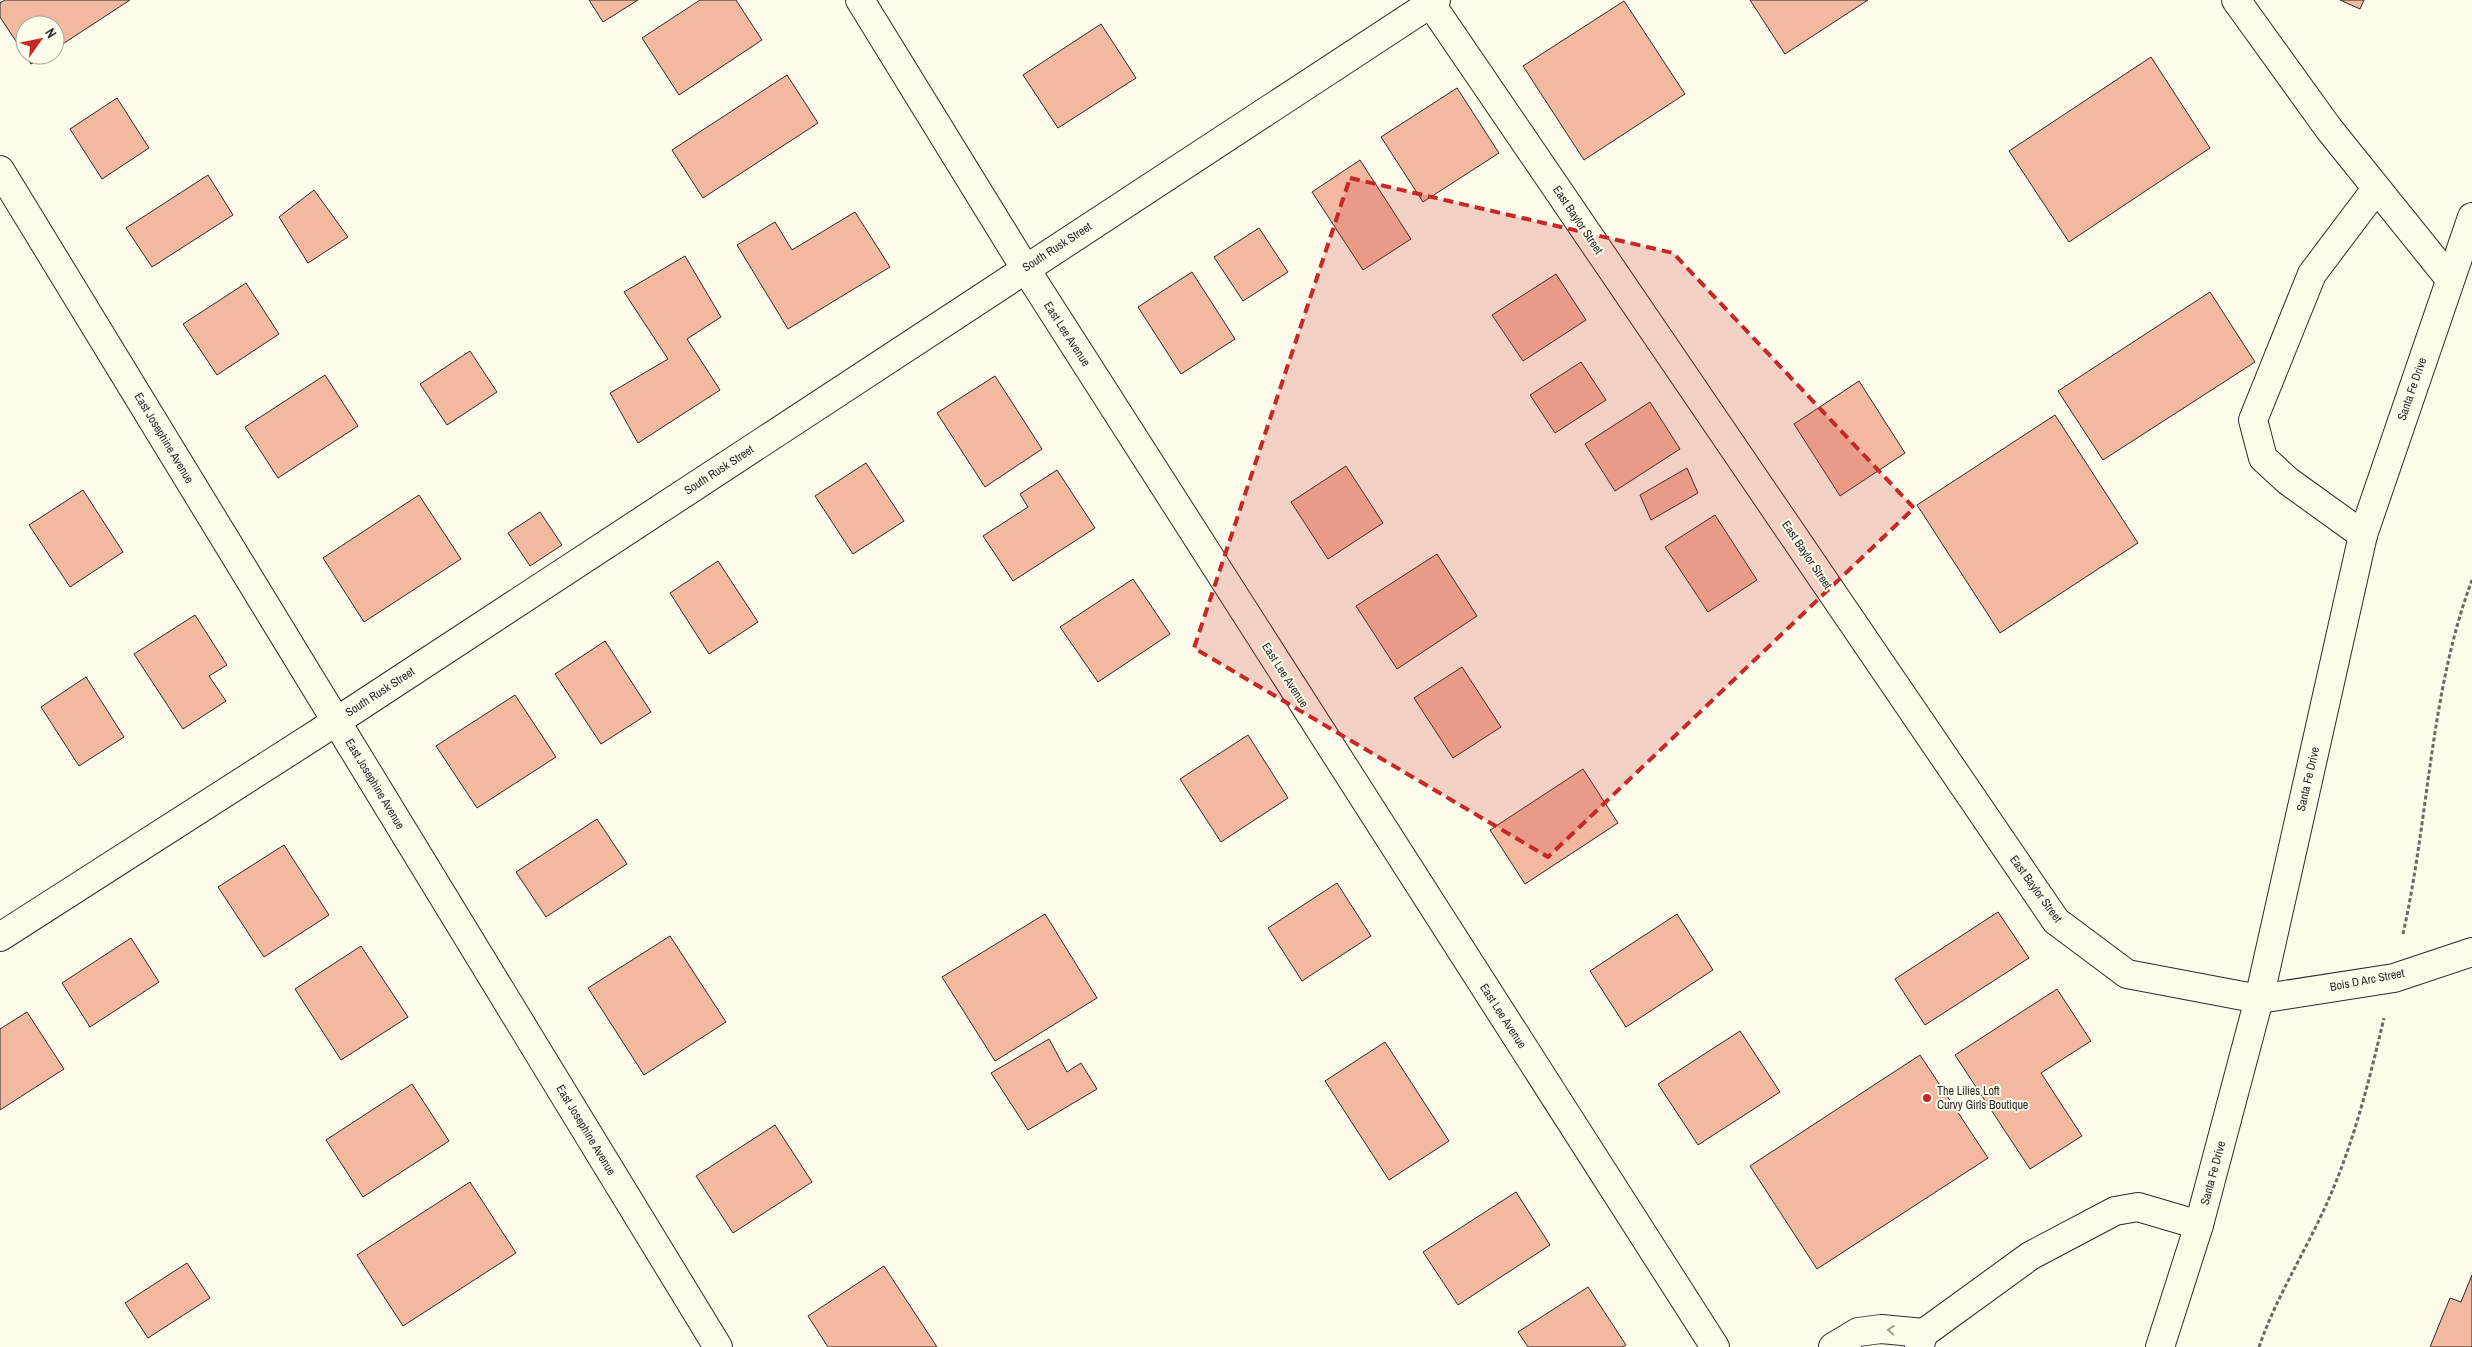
<svg xmlns="http://www.w3.org/2000/svg" width="2472" height="1347" font-family="'Archivo Narrow',sans-serif">
  <style>
    .building { fill: #f2b8a0; stroke: #2b2b2b }
    .lines { fill: none; stroke-linecap: round; stroke-linejoin: round }
    .minor-casing { stroke: #2b2b2b; stroke-width: 30 }
    .path { stroke: #6a6964; stroke-width: 3; stroke-dasharray: 4 2.5; stroke-linecap: butt }
    .minor { stroke: #fdfbea; stroke-width: 28 }
    .oneway { stroke: #9e9d94 }
    .marked { fill: #c62828; fill-opacity: 0.2; stroke: #c62828; stroke-width: 4; stroke-dasharray: 10 6; stroke-linejoin: round }
    .poi-dot { fill: #c62828; stroke: #fdfbea; stroke-width: 2 }
    .labels { text-anchor: middle; stroke-width: 4; stroke-linejoin: round; paint-order: stroke }
    .street-label { font-size: 12px; fill: #2b2b2b; stroke: #fdfbea }
    .poi-label { font-size: 12px; fill: #2b2b2b; stroke: #fdfbea; text-anchor: start }
  </style>
  <rect width="100%" height="100%" fill="#fdfbea"/>
  <!-- building -->
  <g class="building">
    <polygon points="5,0 130,0 55,49 55,25 25,25 25,55 45,55 31,64 0,17 0,3"/>
    <polygon points="589,0 638,0 603,22"/>
    <polygon points="700,0 736,0 762,40 679,95 642,38"/>
    <polygon points="1750,0 1868,0 1785,54"/>
    <polygon points="2340,0 2364,0 2360,9"/>
    <polygon points="1624,1 1685,94 1584,160 1523,66"/>
    <polygon points="1101,24 1136,78 1058,128 1023,75"/>
    <polygon points="2151,57 2210,148 2069,242 2009,151"/>
    <polygon points="787,75 818,123 703,198 672,150"/>
    <polygon points="1457,88 1499,153 1423,202 1381,137"/>
    <polygon points="117,98 149,148 102,179 70,129"/>
    <polygon points="1360,160 1411,239 1363,270 1312,192"/>
    <polygon points="208,175 233,215 152,267 126,228"/>
    <polygon points="314,190 348,237 308,263 279,217"/>
    <polygon points="855,212 890,267 788,329 737,245 775,222 792,250"/>
    <polygon points="1259,228 1288,272 1243,301 1214,257"/>
    <polygon points="685,256 721,317 687,339 720,390 638,443 610,393 668,359 624,292"/>
    <polygon points="1192,272 1235,339 1181,374 1138,307"/>
    <polygon points="1556,274 1586,320 1523,361 1492,315"/>
    <polygon points="246,283 279,334 217,375 183,324"/>
    <polygon points="2210,292 2255,362 2103,460 2058,391"/>
    <polygon points="470,351 497,392 447,425 420,384"/>
    <polygon points="1581,362 1606,400 1555,433 1530,395"/>
    <polygon points="325,375 358,426 278,478 245,427"/>
    <polygon points="995,376 1042,449 985,487 937,413"/>
    <polygon points="1859,381 1905,453 1840,496 1794,424"/>
    <polygon points="1650,402 1680,449 1615,491 1585,444"/>
    <polygon points="2055,415 2138,543 2000,633 1917,505"/>
    <polygon points="866,463 904,521 853,554 815,496"/>
    <polygon points="1346,466 1383,523 1328,559 1291,502"/>
    <polygon points="1687,468 1698,493 1651,520 1640,495"/>
    <polygon points="1057,470 1095,528 1013,581 983,536 1028,507 1020,494"/>
    <polygon points="83,490 123,552 70,587 29,525"/>
    <polygon points="419,495 461,559 364,622 323,558"/>
    <polygon points="540,512 562,545 530,566 508,533"/>
    <polygon points="1715,515 1757,580 1708,612 1665,547"/>
    <polygon points="1437,554 1477,616 1397,669 1356,606"/>
    <polygon points="718,561 758,622 709,654 670,593"/>
    <polygon points="1133,579 1170,634 1098,682 1060,627"/>
    <polygon points="195,615 227,665 209,676 226,701 183,729 134,654"/>
    <polygon points="605,641 651,712 601,744 555,674"/>
    <polygon points="1462,667 1501,727 1453,758 1414,698"/>
    <polygon points="86,677 124,737 79,766 41,707"/>
    <polygon points="515,695 556,757 477,808 436,746"/>
    <polygon points="1248,735 1288,798 1221,842 1180,779"/>
    <polygon points="1583,769 1618,823 1525,884 1490,830"/>
    <polygon points="597,819 627,864 546,917 516,872"/>
    <polygon points="284,845 329,915 264,957 218,887"/>
    <polygon points="1337,883 1371,936 1302,981 1268,928"/>
    <polygon points="1998,912 2029,958 1925,1025 1895,979"/>
    <polygon points="1045,914 1097,998 995,1061 942,977"/>
    <polygon points="1677,914 1713,970 1626,1027 1590,971"/>
    <polygon points="670,936 726,1022 644,1075 588,988"/>
    <polygon points="131,938 159,982 90,1027 62,983"/>
    <polygon points="361,946 408,1017 341,1060 295,989"/>
    <polygon points="2057,989 2091,1041 2041,1073 2082,1136 2030,1169 1955,1055"/>
    <polygon points="27,1012 64,1069 0,1110 0,1029"/>
    <polygon points="1740,1031 1780,1092 1698,1145 1658,1084"/>
    <polygon points="1049,1039 1067,1072 1081,1063 1097,1089 1028,1130 991,1073"/>
    <polygon points="1385,1042 1449,1141 1389,1180 1325,1081"/>
    <polygon points="1920,1055 1988,1158 1817,1269 1750,1166"/>
    <polygon points="412,1084 449,1141 363,1197 326,1140"/>
    <polygon points="775,1125 812,1182 733,1233 696,1176"/>
    <polygon points="470,1182 516,1253 403,1326 357,1255"/>
    <polygon points="1516,1192 1550,1245 1458,1305 1423,1252"/>
    <polygon points="187,1263 210,1298 148,1338 125,1303"/>
    <polygon points="884,1266 937,1347 828,1347 808,1316"/>
    <polygon points="2472,1275 2472,1347 2430,1347 2450,1298 2461,1302"/>
    <polygon points="1588,1287 1626,1345 1622,1347 1528,1347 1518,1332"/>
  </g>
  <g class="lines">
    <!-- minor casing -->
    <g class="minor-casing">
      <g id="minor">
        <polyline points="860,0 1025,268 1715,1347"/>
        <polyline points="2236,0 2329,129 2449,278"/>
        <polyline points="1431,4 2056,921 2127,974 2259,999 2394,978 2472,952"/>
        <polyline points="0,170 718,1347"/>
        <polyline points="2363,535 2288,481 2263,458 2253,420 2312,274 2376,189"/>
        <polyline points="0,937 337,721 1436,0"/>
        <polyline points="1924,1333 2030,1256 2115,1211 2138,1207 2199,1225"/>
        <polyline points="1833,1347 1858,1332 1881,1329 1924,1333 1919,1347"/>
        <polyline points="2160,1347 2199,1225 2259,999 2363,535 2472,217"/>
      </g>
    </g>
    <!-- path -->
    <g class="path">
      <path d="M2403,934C2429,818 2430,692 2472,580"/>
      <path d="M2259,1347C2278,1292 2311,1243 2333,1189C2356,1134 2370,1077 2384,1018"/>
    </g>
    <!-- minor -->
    <use href="#minor" class="minor"/>
  </g>
  <!-- one-way arrows -->
  <defs><path id="oneway-chevron" d="M-2-3.5L2.5 0L-2 3.5" fill="none" stroke-width="1.6" stroke-linecap="round" stroke-linejoin="round" transform="scale(1.25)"/></defs>
  <use class="oneway" href="#oneway-chevron" transform="translate(1891 1330) rotate(-175)"/>
  <!-- marked area -->
  <path class="marked" d="M1350,178L1673,253L1914,508L1548,857L1194,648Z"/>
  <!-- markers -->
  <circle class="poi-dot" cx="1927" cy="1098" r="5"/>
  <g class="labels">
    <!-- street labels -->
    <g class="street-label">
      <text transform="translate(1578 220) rotate(56)" y="4">East Baylor Street</text>
      <text transform="translate(1057 247) rotate(-33)" y="4">South Rusk Street</text>
      <text transform="translate(1067 334) rotate(57)" y="4">East Lee Avenue</text>
      <text transform="translate(2412 389) rotate(-71)" y="4">Santa Fe Drive</text>
      <text transform="translate(164 438) rotate(59)" y="4">East Josephine Avenue</text>
      <text transform="translate(719 470) rotate(-33)" y="4">South Rusk Street</text>
      <text transform="translate(1807 555) rotate(56)" y="4">East Baylor Street</text>
      <text transform="translate(1285 675) rotate(57)" y="4">East Lee Avenue</text>
      <text transform="translate(380 692) rotate(-33)" y="4">South Rusk Street</text>
      <text transform="translate(2308 779) rotate(-77)" y="4">Santa Fe Drive</text>
      <text transform="translate(375 784) rotate(59)" y="4">East Josephine Avenue</text>
      <text transform="translate(2036 889) rotate(54)" y="4">East Baylor Street</text>
      <text transform="translate(2367 980) rotate(-11)" y="4">Bois D Arc Street</text>
      <text transform="translate(1503 1016) rotate(57)" y="4">East Lee Avenue</text>
      <text transform="translate(586 1130) rotate(59)" y="4">East Josephine Avenue</text>
      <text transform="translate(2213 1173) rotate(-75)" y="4">Santa Fe Drive</text>
    </g>
    <!-- poi labels -->
    <g class="poi-label">
      <text x="1937" y="1095">The Lilies Loft<tspan x="1937" dy="14">Curvy Girls Boutique</tspan></text>
    </g>
  </g>
  <!-- north arrow -->
  <g transform="translate(40 40) rotate(57)"><circle r="24" fill="#fdfbea" stroke="#a9a89e"/>
  <path d="M0-4L9 19L0 12L-9 19Z" fill="#c62828"/>
  <text y="-8" font-size="14" font-weight="bold" text-anchor="middle" fill="#2b2b2b">N</text>
  </g>
</svg>
